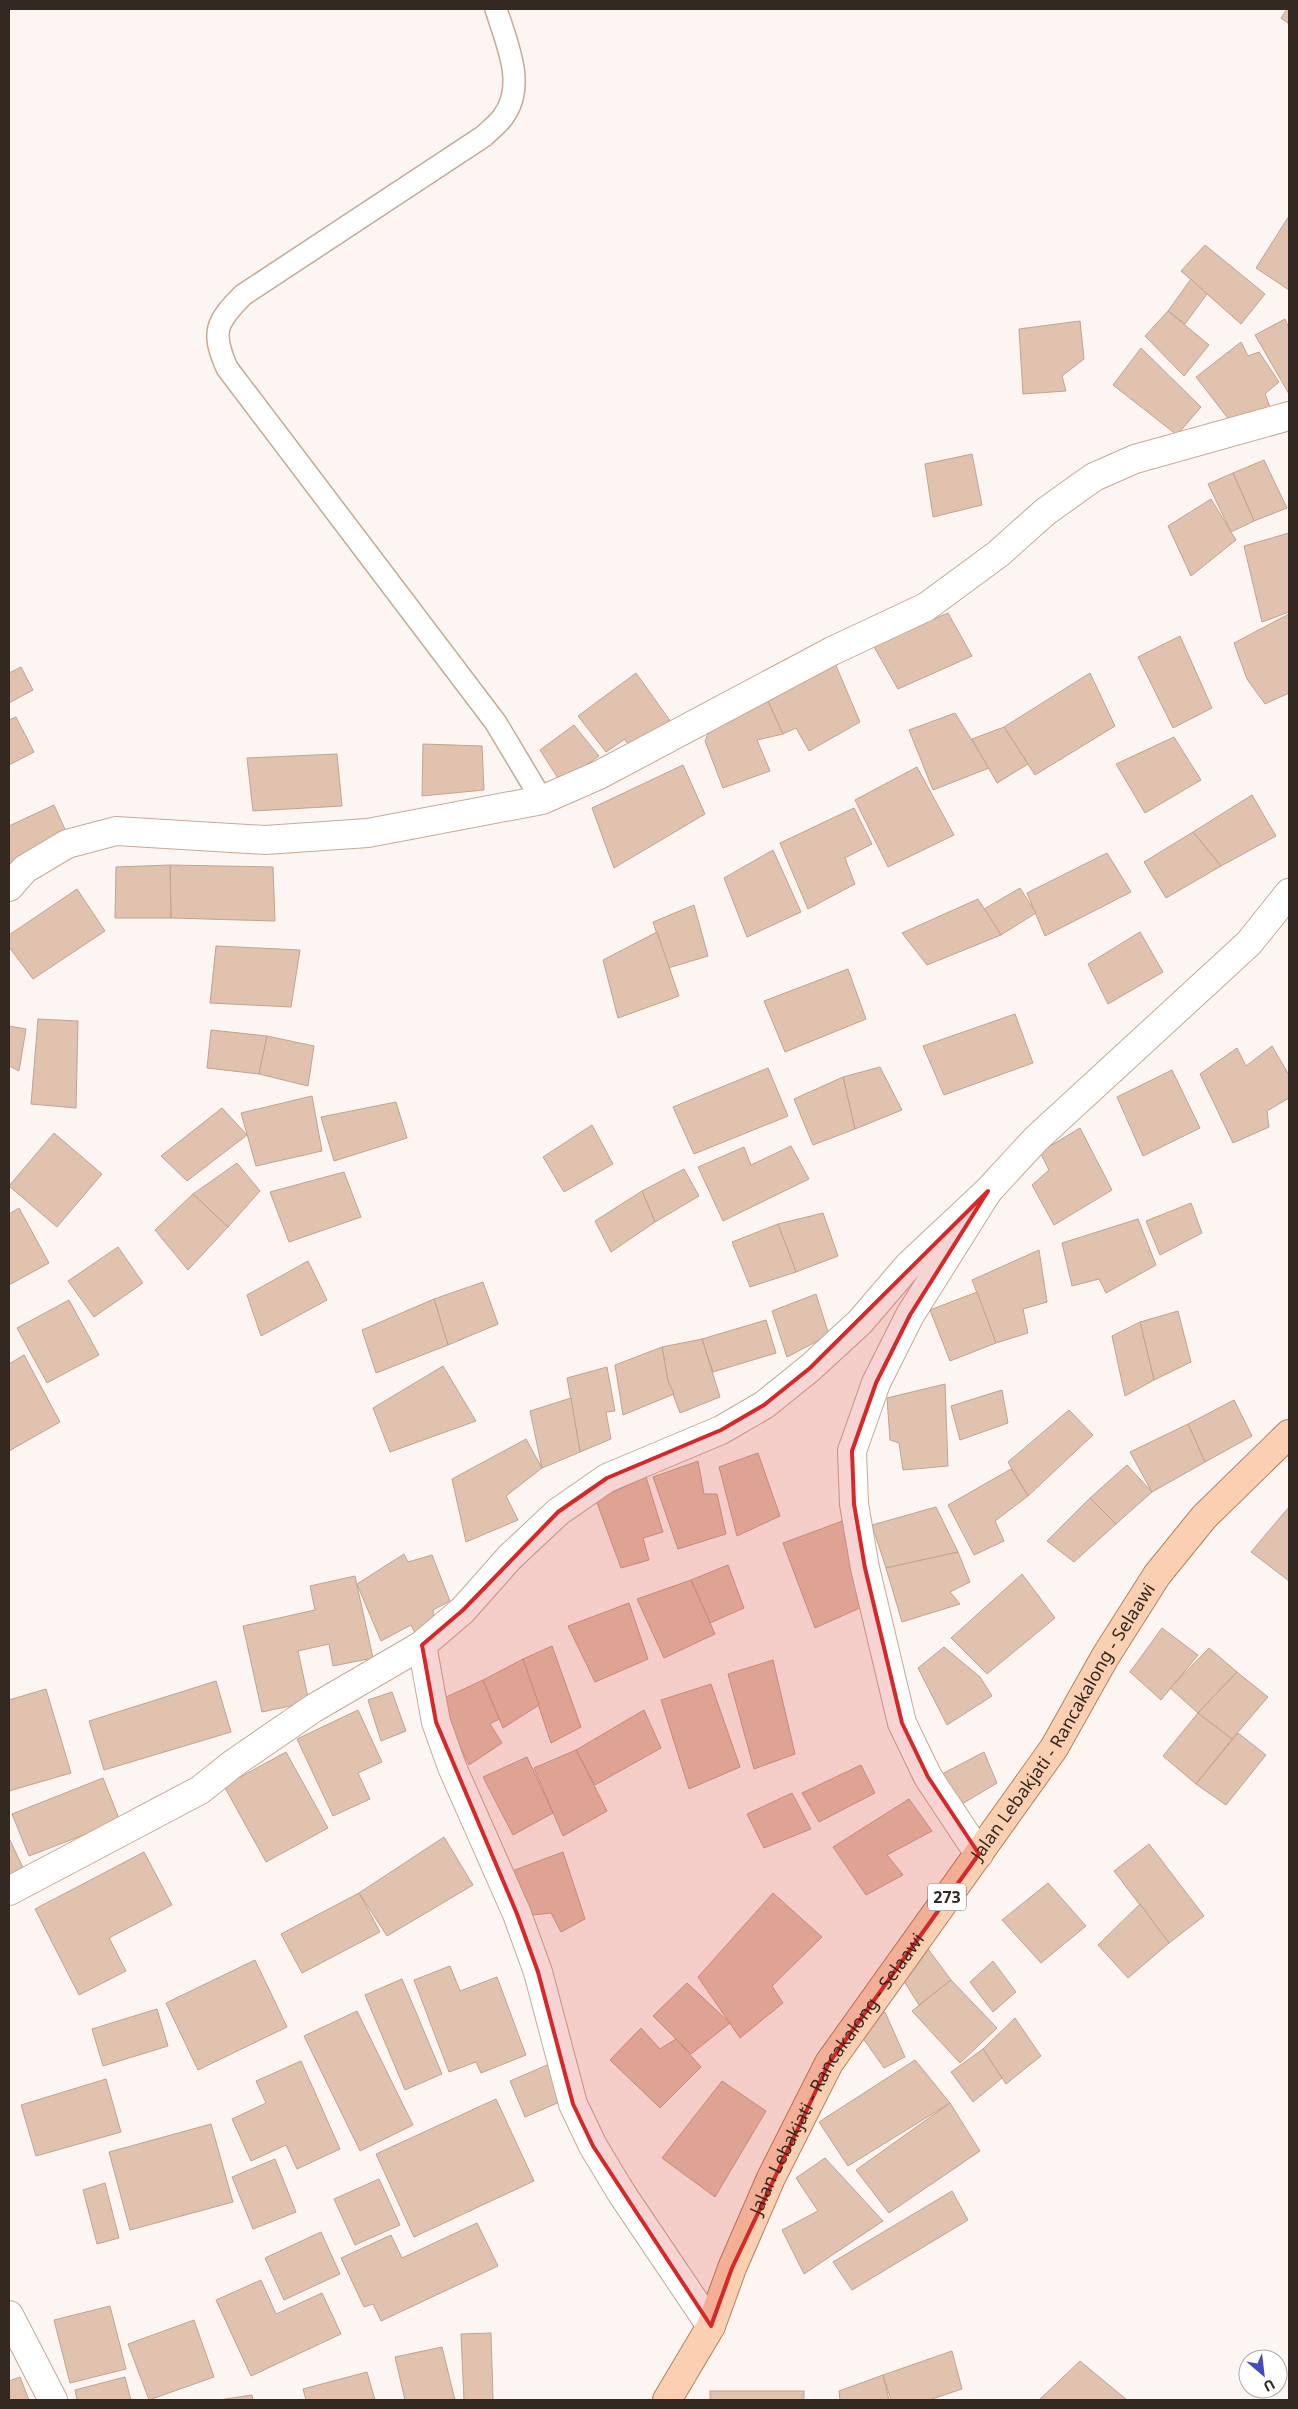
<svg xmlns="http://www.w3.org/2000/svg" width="1298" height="2409" font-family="'Noto Sans',sans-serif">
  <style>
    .building { fill: #e1c2ae; stroke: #c1a38f }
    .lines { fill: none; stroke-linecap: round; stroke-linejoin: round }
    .service-casing { stroke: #c7a995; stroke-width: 24 }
    .minor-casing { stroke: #c7a995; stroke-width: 30 }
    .primary-casing { stroke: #b4815e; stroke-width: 30 }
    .service { stroke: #fff; stroke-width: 21 }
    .minor { stroke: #fff; stroke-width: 28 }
    .primary { stroke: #fbd0b2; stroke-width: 28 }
    .marked { fill: #d62828; fill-opacity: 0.2; stroke: #d62828; stroke-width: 4; stroke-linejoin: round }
    .labels { text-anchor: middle; stroke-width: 4.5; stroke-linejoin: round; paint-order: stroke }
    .shield { fill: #fff; stroke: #716964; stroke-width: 1 }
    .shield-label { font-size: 16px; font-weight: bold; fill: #342921 }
    .street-label { font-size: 18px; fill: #342921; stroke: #fff }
  </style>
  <rect width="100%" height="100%" fill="#fcf5f1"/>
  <!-- building -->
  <g class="building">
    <polygon points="1287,9 1289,9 1289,24 1281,18"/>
    <polygon points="1289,216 1289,290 1256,268"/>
    <polygon points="1205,245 1265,294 1241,324 1181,271"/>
    <polygon points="1191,279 1207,294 1185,324 1168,311"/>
    <polygon points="1168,311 1209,345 1184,376 1145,336"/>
    <polygon points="1285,319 1289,328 1289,394 1255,335"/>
    <polygon points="1080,321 1084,359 1062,376 1066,391 1023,394 1019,329"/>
    <polygon points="1241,342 1248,356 1259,352 1279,382 1265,394 1270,407 1234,426 1196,377"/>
    <polygon points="1141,348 1201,407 1177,435 1113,385"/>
    <polygon points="972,454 982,505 933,517 925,464"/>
    <polygon points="1264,460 1287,508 1254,521 1233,473"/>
    <polygon points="1233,473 1254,521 1231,532 1208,484"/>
    <polygon points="1211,499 1236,540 1191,576 1168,526"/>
    <polygon points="1289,533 1289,612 1262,622 1244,546"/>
    <polygon points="948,613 972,656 898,689 873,645"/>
    <polygon points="1289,614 1289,693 1265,704 1247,679 1234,643"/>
    <polygon points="1180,636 1212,708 1173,728 1138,657"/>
    <polygon points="834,661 860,722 809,751 796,728 783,734 767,699"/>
    <polygon points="21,667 33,690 9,703 9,673"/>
    <polygon points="636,673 671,722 631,750 625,739 606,752 578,716"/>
    <polygon points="1090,673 1115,726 1035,775 1004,727"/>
    <polygon points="767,699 783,734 757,740 770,771 723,788 705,741 710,729"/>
    <polygon points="955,713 989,768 933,790 909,730"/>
    <polygon points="16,717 34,752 9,765 9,720"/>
    <polygon points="574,725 599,756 561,783 540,750"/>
    <polygon points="1004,727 1028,764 997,783 972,739"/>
    <polygon points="1174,737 1201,780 1145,813 1116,764"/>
    <polygon points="423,744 482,746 484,790 422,796"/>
    <polygon points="337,754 342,806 253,811 247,758"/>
    <polygon points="683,765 705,814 614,868 592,808"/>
    <polygon points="917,767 954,835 888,867 855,800"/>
    <polygon points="1252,795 1276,836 1221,866 1193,832"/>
    <polygon points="54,805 69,838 9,866 9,826"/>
    <polygon points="854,808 872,844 845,858 855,884 808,909 780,843"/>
    <polygon points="1193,832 1221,866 1166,898 1144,862"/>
    <polygon points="773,850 801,912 747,937 724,878"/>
    <polygon points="1107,853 1131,892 1045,936 1027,893"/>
    <polygon points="170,865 273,867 275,921 171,918"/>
    <polygon points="170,865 171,918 115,918 116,867"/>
    <polygon points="1020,888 1036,913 1001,935 984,909"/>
    <polygon points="77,889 105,931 33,979 9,947 9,935"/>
    <polygon points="978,899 1001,935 927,965 902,933"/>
    <polygon points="694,905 708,956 668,968 653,922"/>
    <polygon points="657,932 679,996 618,1018 603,960"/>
    <polygon points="1140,932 1163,972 1108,1004 1088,964"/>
    <polygon points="216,946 300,950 291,1007 210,1003"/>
    <polygon points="848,969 866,1019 785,1052 764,1001"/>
    <polygon points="1015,1014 1033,1063 944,1095 923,1046"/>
    <polygon points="38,1019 78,1021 76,1108 31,1104"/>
    <polygon points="9,1026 26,1029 19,1071 9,1066"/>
    <polygon points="211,1030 267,1036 259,1074 207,1068"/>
    <polygon points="267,1036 314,1046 308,1086 259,1074"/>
    <polygon points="1272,1046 1289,1075 1289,1098 1267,1111 1269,1127 1233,1143 1200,1074 1237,1048 1246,1066"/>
    <polygon points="880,1067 902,1110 855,1129 843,1077"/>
    <polygon points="768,1068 788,1116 694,1154 673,1107"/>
    <polygon points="1172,1070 1200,1128 1143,1156 1117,1097"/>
    <polygon points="843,1077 855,1129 813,1145 794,1099"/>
    <polygon points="312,1096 322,1151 256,1166 241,1113"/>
    <polygon points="396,1102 407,1138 334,1161 321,1117"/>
    <polygon points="222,1108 247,1135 187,1181 161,1156"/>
    <polygon points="592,1125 613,1164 564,1192 543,1157"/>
    <polygon points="1080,1128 1112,1190 1054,1225 1032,1185 1049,1170 1040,1152"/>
    <polygon points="54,1133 102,1174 57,1227 9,1186"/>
    <polygon points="791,1146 809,1179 723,1221 698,1167 744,1147 751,1165"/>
    <polygon points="237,1163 260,1191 228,1227 193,1194"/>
    <polygon points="684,1169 699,1196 655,1222 642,1191"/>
    <polygon points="344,1172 361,1217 289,1242 270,1192"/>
    <polygon points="642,1191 655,1222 611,1252 595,1221"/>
    <polygon points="193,1194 228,1227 188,1270 155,1230"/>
    <polygon points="1191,1203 1202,1233 1160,1255 1146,1221"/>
    <polygon points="19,1208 49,1263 9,1285 9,1214"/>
    <polygon points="823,1213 838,1256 796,1272 778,1224"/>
    <polygon points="1138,1219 1156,1265 1106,1293 1099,1279 1072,1286 1062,1243"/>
    <polygon points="778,1224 796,1272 750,1287 732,1242"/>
    <polygon points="118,1247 143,1283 94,1317 68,1281"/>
    <polygon points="1039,1250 1047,1302 1023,1309 1028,1333 996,1343 972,1280"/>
    <polygon points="308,1261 327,1300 261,1336 247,1295"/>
    <polygon points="483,1282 498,1324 448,1345 434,1299"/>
    <polygon points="977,1292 996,1343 950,1361 930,1310"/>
    <polygon points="816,1294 829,1335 787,1357 772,1311"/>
    <polygon points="434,1299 448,1345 376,1373 362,1330"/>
    <polygon points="69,1300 99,1355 47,1383 17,1328"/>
    <polygon points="1178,1311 1191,1362 1154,1380 1140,1322"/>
    <polygon points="766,1320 776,1353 713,1372 702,1339"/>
    <polygon points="1140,1322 1154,1380 1125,1396 1112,1336"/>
    <polygon points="702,1339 720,1397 680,1413 668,1381 662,1347"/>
    <polygon points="662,1347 668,1381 674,1394 623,1415 615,1365"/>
    <polygon points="24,1355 60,1422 9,1451 9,1364"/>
    <polygon points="443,1366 476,1421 390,1452 373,1408"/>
    <polygon points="607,1367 615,1411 606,1412 611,1439 580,1452 567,1378"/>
    <polygon points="945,1384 948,1466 903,1470 899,1443 890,1440 887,1398"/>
    <polygon points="1002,1390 1008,1423 960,1440 951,1406"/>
    <polygon points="571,1398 580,1452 542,1468 530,1411"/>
    <polygon points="1234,1400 1252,1436 1205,1462 1188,1424"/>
    <polygon points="1069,1410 1093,1435 1028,1496 1008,1462"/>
    <polygon points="1188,1424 1205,1462 1152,1492 1130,1452"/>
    <polygon points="526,1439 542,1468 506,1496 518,1520 466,1542 452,1479"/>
    <polygon points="758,1453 780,1516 737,1536 719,1467"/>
    <polygon points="698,1461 704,1494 717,1494 726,1534 678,1549 653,1477"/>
    <polygon points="1127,1465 1152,1492 1116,1524 1090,1498"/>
    <polygon points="1011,1469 1028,1496 995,1521 1004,1541 974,1555 948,1505"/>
    <polygon points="646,1477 663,1532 643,1538 649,1560 621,1568 596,1500"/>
    <polygon points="1090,1498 1116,1524 1074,1562 1047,1541"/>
    <polygon points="936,1507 958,1552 886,1568 872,1525"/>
    <polygon points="1289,1507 1289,1581 1251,1552"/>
    <polygon points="845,1520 873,1602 815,1628 783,1543"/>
    <polygon points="958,1552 970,1582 950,1592 960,1604 902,1622 886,1568"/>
    <polygon points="404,1554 408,1562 432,1555 450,1601 433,1610 434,1620 416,1635 411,1625 381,1641 357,1584"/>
    <polygon points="728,1565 744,1608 710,1623 691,1580"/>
    <polygon points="1022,1574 1055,1618 987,1674 951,1638"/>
    <polygon points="355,1576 373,1658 333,1666 329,1644 298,1651 309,1702 262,1712 243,1626 315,1610 310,1586"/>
    <polygon points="691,1580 715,1634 664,1658 637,1599"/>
    <polygon points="629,1603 648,1659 595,1682 568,1626"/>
    <polygon points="1162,1628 1198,1655 1161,1700 1130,1672"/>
    <polygon points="552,1646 581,1727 551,1743 523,1659"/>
    <polygon points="944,1647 980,1677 992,1696 947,1725 918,1668"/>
    <polygon points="1209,1648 1237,1672 1198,1713 1170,1688"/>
    <polygon points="523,1659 539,1705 503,1728 483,1680"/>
    <polygon points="773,1660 795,1754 754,1769 728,1674"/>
    <polygon points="1237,1672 1268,1697 1232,1739 1198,1713"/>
    <polygon points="483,1680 499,1719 490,1724 502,1743 469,1765 451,1727 442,1699"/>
    <polygon points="216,1681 231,1732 104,1770 89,1721"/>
    <polygon points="711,1684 740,1767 689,1789 661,1700"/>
    <polygon points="46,1689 71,1773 9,1791 9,1700"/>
    <polygon points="392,1692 406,1731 381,1741 368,1700"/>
    <polygon points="358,1710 382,1762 358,1773 370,1799 333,1816 297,1739"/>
    <polygon points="644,1710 661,1748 595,1785 576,1750"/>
    <polygon points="1198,1713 1232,1739 1196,1784 1163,1756"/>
    <polygon points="1238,1733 1266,1755 1226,1805 1196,1784"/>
    <polygon points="576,1750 607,1811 563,1836 534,1768"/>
    <polygon points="286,1752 328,1828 266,1862 224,1786"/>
    <polygon points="984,1752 997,1783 957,1807 940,1775"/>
    <polygon points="527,1757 553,1813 513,1835 483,1777"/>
    <polygon points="861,1765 875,1793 819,1822 802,1793"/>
    <polygon points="103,1778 120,1821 29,1856 12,1814"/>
    <polygon points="792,1793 811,1829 764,1848 747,1814"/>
    <polygon points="909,1799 932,1831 887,1855 903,1875 866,1895 833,1847"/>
    <polygon points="444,1837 473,1885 387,1936 359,1893"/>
    <polygon points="9,1838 24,1870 9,1877"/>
    <polygon points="1149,1844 1204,1916 1169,1943 1114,1871"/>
    <polygon points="144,1852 172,1905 109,1938 126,1971 79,1995 35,1909"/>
    <polygon points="563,1852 585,1919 561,1932 551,1913 532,1915 512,1871"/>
    <polygon points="1048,1883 1086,1926 1041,1963 1002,1920"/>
    <polygon points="359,1893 380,1932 302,1973 281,1934"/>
    <polygon points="773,1893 822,1937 772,1986 783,2003 740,2038 698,1977"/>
    <polygon points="1140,1904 1169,1943 1128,1978 1098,1945"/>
    <polygon points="928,1949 951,1980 919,2005 902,1978"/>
    <polygon points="255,1960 287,2027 198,2070 166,2003"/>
    <polygon points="993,1961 1016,1992 993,2012 970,1982"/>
    <polygon points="450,1966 460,1991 497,1977 526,2055 481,2073 476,2062 449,2072 414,1980"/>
    <polygon points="402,1979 442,2074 405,2090 365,1995"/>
    <polygon points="951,1980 997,2028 960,2063 912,2011"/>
    <polygon points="687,1983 730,2023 691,2054 653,2016"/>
    <polygon points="157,2009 168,2046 103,2066 92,2029"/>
    <polygon points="357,2011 413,2125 360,2151 304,2036"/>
    <polygon points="885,2012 905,2057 884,2068 860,2034"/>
    <polygon points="1015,2018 1041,2056 1006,2084 983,2049"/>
    <polygon points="641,2028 660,2049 676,2039 701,2067 660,2108 610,2060"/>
    <polygon points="983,2049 1002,2078 973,2102 951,2072"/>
    <polygon points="915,2060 950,2103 848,2166 819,2122"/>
    <polygon points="301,2061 340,2149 297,2169 286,2145 251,2161 232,2119 266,2103 256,2081"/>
    <polygon points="554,2062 569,2098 525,2117 510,2081"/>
    <polygon points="106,2079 121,2132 36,2156 21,2105"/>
    <polygon points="722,2081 766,2111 715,2197 662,2158"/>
    <polygon points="496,2099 534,2181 414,2237 376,2154"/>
    <polygon points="950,2103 980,2151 889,2213 856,2170"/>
    <polygon points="211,2124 233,2202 130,2230 109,2152"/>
    <polygon points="825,2158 883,2221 804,2274 782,2230 818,2211 796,2178"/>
    <polygon points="275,2159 296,2212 253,2229 232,2177"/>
    <polygon points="379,2179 400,2225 355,2245 334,2199"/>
    <polygon points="105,2183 119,2238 97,2244 83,2190"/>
    <polygon points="952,2191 968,2220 852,2290 833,2262"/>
    <polygon points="477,2223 498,2266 381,2321 373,2304 364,2307 341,2258 391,2235 402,2258"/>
    <polygon points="321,2232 340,2274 284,2300 265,2258"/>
    <polygon points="261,2280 276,2314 322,2293 341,2334 251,2376 216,2300"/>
    <polygon points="110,2306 126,2369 70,2383 54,2320"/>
    <polygon points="194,2320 214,2377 149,2400 128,2344"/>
    <polygon points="491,2333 493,2400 464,2400 461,2334"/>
    <polygon points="442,2347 455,2400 405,2400 395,2357"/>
    <polygon points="952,2351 962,2389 929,2400 891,2400 883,2375"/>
    <polygon points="1080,2361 1127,2400 1039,2400"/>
    <polygon points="367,2372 375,2400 306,2400 303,2389"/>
    <polygon points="883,2375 889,2400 840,2400 839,2391"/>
    <polygon points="20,2377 29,2400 9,2400 9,2381"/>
    <polygon points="125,2377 131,2400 77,2400 75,2390"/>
    <rect x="710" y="2391" width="94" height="9"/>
    <polygon points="252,2395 253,2400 219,2400"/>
  </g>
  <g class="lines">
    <!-- service casing -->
    <g class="service-casing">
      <path id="service" d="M496,9C506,42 527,85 503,117C498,124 490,130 484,136L243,295C216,322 211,332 227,368L496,723L542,800"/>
    </g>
    <!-- minor casing -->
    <g class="minor-casing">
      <g id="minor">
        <polyline points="9,887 25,869 67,844 116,831 265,840 368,833 542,800 599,775 832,651 926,607 998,554 1045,512 1094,477 1135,459 1289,416"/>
        <polyline points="422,1645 436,1722 452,1767 517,1914 538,1972 573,2104 593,2146 622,2194 711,2326"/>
        <polyline points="979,1854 928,1777 902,1723 865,1568 854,1504 852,1451 876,1383 910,1315 988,1191 1036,1139 1249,943 1289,893"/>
        <polyline points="9,1891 200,1790 234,1763 314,1708 422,1645 463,1610 510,1557 558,1512 607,1478 721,1430 764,1405 810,1368 860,1322 908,1266 988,1191"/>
        <polyline points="9,2315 53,2400"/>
      </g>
    </g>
    <!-- primary casing -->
    <g class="primary-casing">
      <g id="primary">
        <path id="s1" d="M667,2400L711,2326L732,2268L771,2178L829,2063L1054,1748L1105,1657L1157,1575L1204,1517L1289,1434"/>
      </g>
    </g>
    <!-- service -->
    <use href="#service" class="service"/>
    <!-- minor -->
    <use href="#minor" class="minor"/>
    <!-- primary -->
    <use href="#primary" class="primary"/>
  </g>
  <!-- marked area -->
  <path class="marked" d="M988,1191L910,1315L876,1383L852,1451L854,1504L865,1568L902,1723L928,1777L979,1854L829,2063L732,2268L711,2326L593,2146L573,2104L538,1972L517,1914L436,1722L422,1645L463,1610L558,1512L607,1478L721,1430L764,1405L810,1368Z"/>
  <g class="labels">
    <!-- shield labels -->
    <rect class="shield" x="928" y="1883.5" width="38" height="27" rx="4"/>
    <g class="shield-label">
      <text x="947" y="1903">273</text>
    </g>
    <!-- street labels -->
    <g class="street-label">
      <text dy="6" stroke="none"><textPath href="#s1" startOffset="789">Jalan Lebakjati - Rancakalong - Selaawi</textPath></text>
      <text dy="6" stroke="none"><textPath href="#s1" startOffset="369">Jalan Lebakjati - Rancakalong - Selaawi</textPath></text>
    </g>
  </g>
  <!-- border -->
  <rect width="1298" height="2409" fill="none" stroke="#342921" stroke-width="20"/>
  <!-- north arrow -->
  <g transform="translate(1263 2374) rotate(152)"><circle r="24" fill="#ffffff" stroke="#aea9a6"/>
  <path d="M0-4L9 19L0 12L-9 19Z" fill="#424bbf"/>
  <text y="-8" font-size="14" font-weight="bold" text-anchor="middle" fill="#342921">U</text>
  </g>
</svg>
